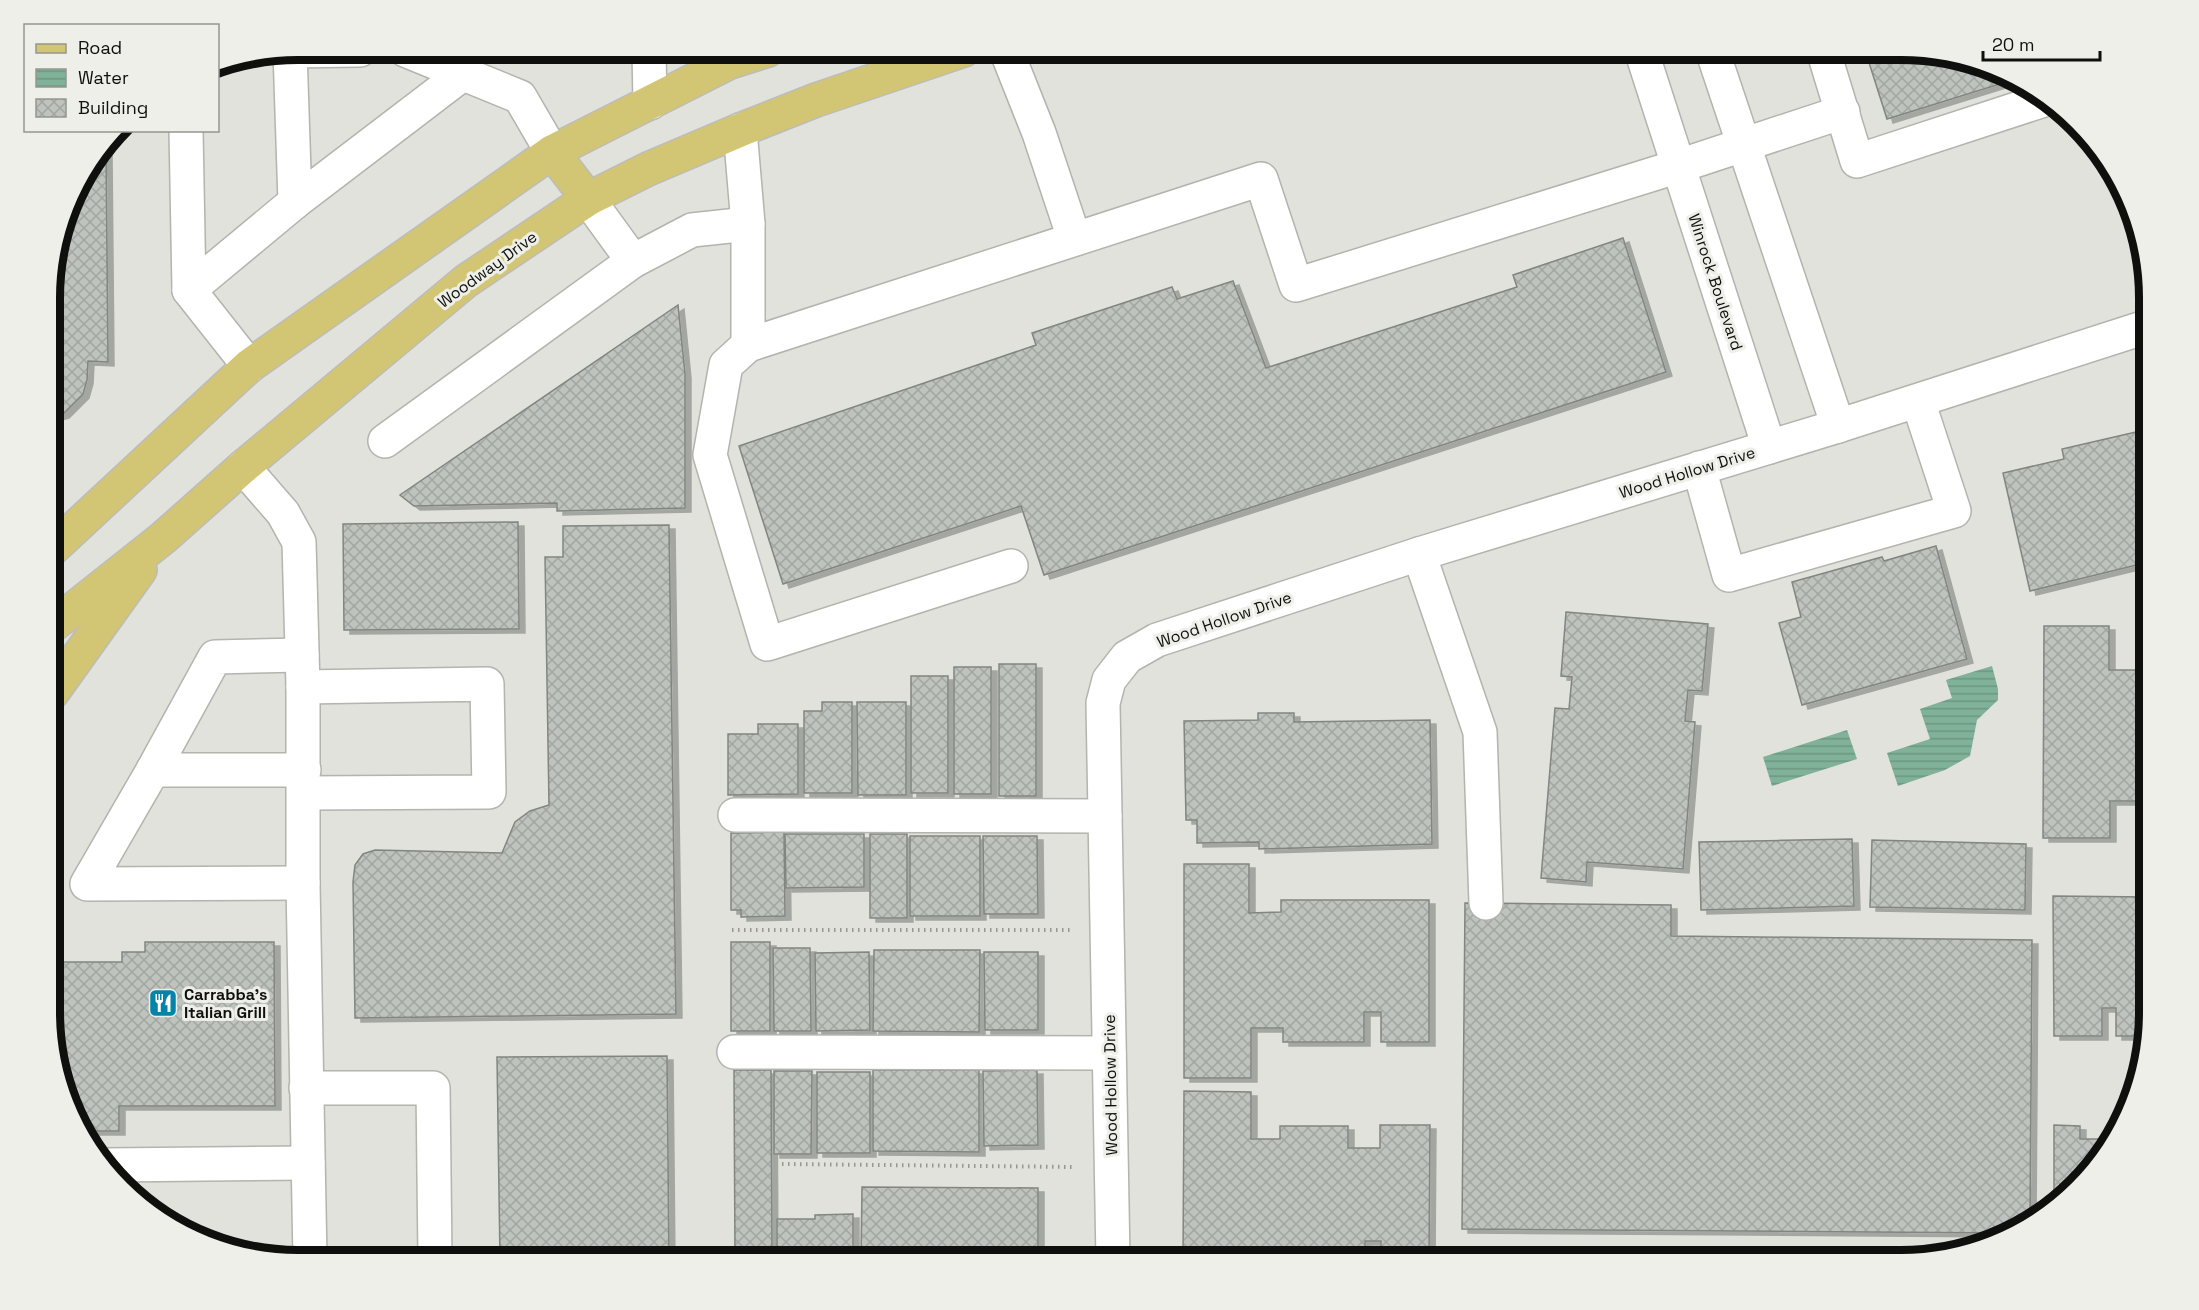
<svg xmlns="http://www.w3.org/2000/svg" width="2199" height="1310" font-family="'Space Grotesk',sans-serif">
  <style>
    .water { fill: url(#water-rules) }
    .building { fill: url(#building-cross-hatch); stroke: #818681; stroke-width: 1.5; filter: url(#shadow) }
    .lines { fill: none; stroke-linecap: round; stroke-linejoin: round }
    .minor-casing { stroke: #b2b4ad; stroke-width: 36 }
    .major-casing { stroke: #bcbcbb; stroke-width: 36 }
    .path { stroke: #959791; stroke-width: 4; stroke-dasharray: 1.5 4.5; stroke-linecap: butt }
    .minor { stroke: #fff; stroke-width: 33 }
    .major { stroke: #d2c674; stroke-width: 33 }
    .labels { text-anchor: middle; stroke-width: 6; stroke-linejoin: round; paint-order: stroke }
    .street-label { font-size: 16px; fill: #0f100d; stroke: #edefe8 }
    .poi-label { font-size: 16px; font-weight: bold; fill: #0f100d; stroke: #edefe8; text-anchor: start }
    .rim { fill: none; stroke: #0f100d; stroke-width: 8 }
  </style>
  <defs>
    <pattern id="water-rules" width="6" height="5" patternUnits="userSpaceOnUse" patternTransform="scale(1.5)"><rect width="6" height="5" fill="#80b199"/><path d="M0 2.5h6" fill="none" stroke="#6d9783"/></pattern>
    <pattern id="building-cross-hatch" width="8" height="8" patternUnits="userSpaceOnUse" patternTransform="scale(1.5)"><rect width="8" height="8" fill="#bec3be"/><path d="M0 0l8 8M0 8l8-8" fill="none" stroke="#a2a6a2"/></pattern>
    <filter id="shadow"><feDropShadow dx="6" dy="4" stdDeviation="0" flood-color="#0004"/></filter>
  </defs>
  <rect width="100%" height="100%" fill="#e0e2db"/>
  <!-- water -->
  <g class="water">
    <polygon points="1992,666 1998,689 1998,700 1977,720 1970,756 1945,770 1898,786 1887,753 1930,739 1920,709 1952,698 1946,680"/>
    <polygon points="1847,730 1857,759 1772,786 1763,757"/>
  </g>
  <!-- building -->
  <g class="building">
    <polygon points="1865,50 1901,50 1966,58 2016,79 1887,119"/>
    <polygon points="106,148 108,362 88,361 87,380 83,394 63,414 52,417 52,266 75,188"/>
    <polygon points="1623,238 1666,372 1044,575 1021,506 783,584 739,446 1036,345 1032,333 1172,287 1177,299 1233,281 1266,368 1517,287 1513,275"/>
    <polygon points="678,305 685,374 685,508 557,511 557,503 414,506 400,495"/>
    <polygon points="2149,429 2149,562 2030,591 2003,473 2064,459 2062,449"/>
    <polygon points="518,522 519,629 344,630 343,524"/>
    <polygon points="669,525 676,1014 355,1018 353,882 355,865 363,854 375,850 502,853 515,822 530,811 549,805 545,557 563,557 563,526"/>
    <polygon points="1936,546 1967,659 1802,705 1779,623 1801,617 1792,582 1882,557 1884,561"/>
    <polygon points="1566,612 1708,624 1702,691 1688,690 1685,721 1695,722 1683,869 1587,862 1586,882 1541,878 1555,708 1569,709 1572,677 1561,676"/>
    <polygon points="2044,626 2109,626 2109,670 2149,670 2149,801 2110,801 2110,838 2043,838"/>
    <rect x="999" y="664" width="37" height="132"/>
    <rect x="954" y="667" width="37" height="127"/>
    <rect x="911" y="676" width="37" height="117"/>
    <polygon points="822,702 852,702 852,793 804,793 804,711 822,711"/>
    <polygon points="857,702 906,702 906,795 858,795"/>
    <polygon points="1258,713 1294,713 1294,722 1430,720 1432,844 1259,849 1259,842 1197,843 1197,820 1186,820 1184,721 1258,720"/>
    <polygon points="758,724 798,724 798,794 728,795 728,734 758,734"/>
    <polygon points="784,832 785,916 741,917 741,910 731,910 731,833"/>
    <polygon points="785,834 864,834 864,887 786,888"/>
    <rect x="870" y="834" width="37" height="84"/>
    <rect x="910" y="836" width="70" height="80"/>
    <polygon points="983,836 1037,836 1038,914 984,914"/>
    <polygon points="1852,839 1854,906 1701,910 1699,842"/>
    <polygon points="1872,840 2026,844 2025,910 1870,907"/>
    <polygon points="1184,864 1249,864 1249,913 1281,912 1281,900 1429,900 1429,1042 1381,1042 1381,1012 1364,1012 1364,1042 1283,1042 1283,1028 1251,1028 1251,1078 1184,1078"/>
    <polygon points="2053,896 2149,897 2149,1028 2147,1036 2116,1036 2116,1008 2102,1008 2102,1036 2054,1036"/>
    <polygon points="1465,903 1671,905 1671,936 2032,940 2030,1223 2026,1227 2005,1233 1462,1229"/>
    <polygon points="145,942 274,942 275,1106 119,1106 119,1131 84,1131 52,1044 52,962 122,962 122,952 145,952"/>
    <rect x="731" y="942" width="39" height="89"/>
    <polygon points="773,948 810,948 811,1031 774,1031"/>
    <polygon points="874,950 980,950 979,1032 873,1031"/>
    <polygon points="869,952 870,1030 816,1031 815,953"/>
    <polygon points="984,952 1038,952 1038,1030 985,1030"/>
    <polygon points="667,1056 669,1260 500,1260 497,1057"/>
    <polygon points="734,1070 771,1070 772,1260 735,1260"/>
    <polygon points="873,1070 979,1070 979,1152 873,1151"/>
    <polygon points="1037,1070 1038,1145 984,1146 983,1071"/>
    <polygon points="774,1071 812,1071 811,1154 774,1154"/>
    <rect x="817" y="1072" width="53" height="81"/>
    <polygon points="1184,1091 1251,1092 1251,1139 1280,1139 1280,1126 1348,1126 1348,1148 1380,1148 1380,1125 1430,1125 1429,1260 1381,1260 1381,1241 1365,1241 1365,1260 1283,1260 1283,1255 1251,1255 1250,1260 1183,1260"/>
    <polygon points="2054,1125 2080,1126 2080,1139 2111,1139 2111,1135 2117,1135 2076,1188 2054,1205"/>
    <polygon points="862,1187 1038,1188 1038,1260 861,1260"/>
    <polygon points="853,1214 853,1260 777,1260 777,1219 815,1219 815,1215"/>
    <polygon points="1890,1252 1943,1252 1917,1260 1890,1260"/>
    <polygon points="1595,1254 1595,1260 1456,1260 1456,1255"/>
    <polygon points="1703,1259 1845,1260 1703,1260"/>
  </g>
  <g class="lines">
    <!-- minor casing -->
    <g class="minor-casing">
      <g id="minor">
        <polyline points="405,50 520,97 552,152"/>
        <polyline points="649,50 650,103"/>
        <polyline points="1006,50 1039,133 1074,238"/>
        <polyline points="1641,50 1769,447"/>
        <polyline points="1712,50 1838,426"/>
        <polyline points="1823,50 1857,161 2044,100"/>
        <polyline points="289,51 360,50"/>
        <polyline points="290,51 295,202"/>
        <polyline points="186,130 189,290 249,366"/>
        <polyline points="740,130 748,224 748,345 726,365 710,455 767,644 1011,566"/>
        <polyline points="588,199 633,261"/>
        <polyline points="189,290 295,202 464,73"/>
        <polyline points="748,345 1261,179 1296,285 1679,166 1843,112"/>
        <polyline points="385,441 633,261 692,230 748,224"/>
        <polyline points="243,467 283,513 299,542 303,687 303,883 310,1260"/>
        <polyline points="1699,468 1729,575 1954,511 1918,401"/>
        <polyline points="1419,554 1480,732 1486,903"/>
        <polyline points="302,655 215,657 153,770 87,884 303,883"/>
        <polyline points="303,687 487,684 489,792 304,793"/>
        <polyline points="153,770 304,770"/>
        <polyline points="735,815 1105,816"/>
        <polyline points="734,1052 1109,1053"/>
        <polyline points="306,1088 433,1088 435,1260"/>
        <polyline points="107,1165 308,1163"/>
        <polyline points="1113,1260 1103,703 1109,680 1127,657 1157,640 1419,554 1838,426 2149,326"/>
      </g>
    </g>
    <!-- major casing -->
    <g class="major-casing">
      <g id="major">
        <polyline points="552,152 588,199"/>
        <polyline points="52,549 249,366 552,152 730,62 768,50"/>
        <polyline points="52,626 163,538 243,467 466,281 588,199 648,169 740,130 816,100 964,50"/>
        <polyline points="52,693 140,570"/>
      </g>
    </g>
    <!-- path -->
    <g class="path">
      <polyline points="732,930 1071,930"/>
      <polyline points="782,1164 1075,1167"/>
    </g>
    <!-- minor -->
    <use href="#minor" class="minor"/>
    <!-- major -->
    <use href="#major" class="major"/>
  </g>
  <!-- icons -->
  <defs>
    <g id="restaurant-square" transform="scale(1.5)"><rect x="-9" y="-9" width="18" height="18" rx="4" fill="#0583a8" stroke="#edefe8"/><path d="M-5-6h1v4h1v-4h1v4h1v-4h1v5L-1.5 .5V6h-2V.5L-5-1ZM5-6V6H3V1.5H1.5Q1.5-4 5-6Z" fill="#fff"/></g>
  </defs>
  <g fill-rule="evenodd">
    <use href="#restaurant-square" x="163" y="1003"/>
  </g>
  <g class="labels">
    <!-- street labels -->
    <g class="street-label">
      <text transform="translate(487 269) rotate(-36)" y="6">Woodway Drive</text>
      <text transform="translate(1716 282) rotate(72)" y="6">Winrock Boulevard</text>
      <text transform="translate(1687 472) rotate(-17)" y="6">Wood Hollow Drive</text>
      <text transform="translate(1224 619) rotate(-19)" y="6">Wood Hollow Drive</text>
      <text transform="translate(1110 1085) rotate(-91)" y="6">Wood Hollow Drive</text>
    </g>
    <!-- poi labels -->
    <g class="poi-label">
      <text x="184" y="1000">Carrabba's<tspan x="184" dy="18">Italian Grill</tspan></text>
    </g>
  </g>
  <!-- crop -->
  <path d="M0 0H2199V1310H0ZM298 60H1901A238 238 0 0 1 2139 298V1012A238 238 0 0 1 1901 1250H298A238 238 0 0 1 60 1012V298A238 238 0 0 1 298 60Z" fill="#edefe8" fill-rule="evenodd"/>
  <path class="rim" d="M298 60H1901A238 238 0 0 1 2139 298V1012A238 238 0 0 1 1901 1250H298A238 238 0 0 1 60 1012V298A238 238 0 0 1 298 60Z"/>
  <!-- legend -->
  <rect x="24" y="24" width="195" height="108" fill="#edefe8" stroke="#949690" stroke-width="1.5"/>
  <rect x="36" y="44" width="30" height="9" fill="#d2c674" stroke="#949690" stroke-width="1.5"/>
  <text x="78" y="54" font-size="18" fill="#0f100d">Road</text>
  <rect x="36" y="69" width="30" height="18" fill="url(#water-rules)" stroke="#949690" stroke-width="1.5"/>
  <text x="78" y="84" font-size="18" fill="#0f100d">Water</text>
  <rect x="36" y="99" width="30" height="18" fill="url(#building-cross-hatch)" stroke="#949690" stroke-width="1.5"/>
  <text x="78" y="114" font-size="18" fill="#0f100d">Building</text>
  <!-- scale -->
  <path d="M1983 51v9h117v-9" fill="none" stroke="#0f100d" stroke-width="3"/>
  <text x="1992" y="51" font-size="18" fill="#0f100d" stroke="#edefe8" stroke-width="4.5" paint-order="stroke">20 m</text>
</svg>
